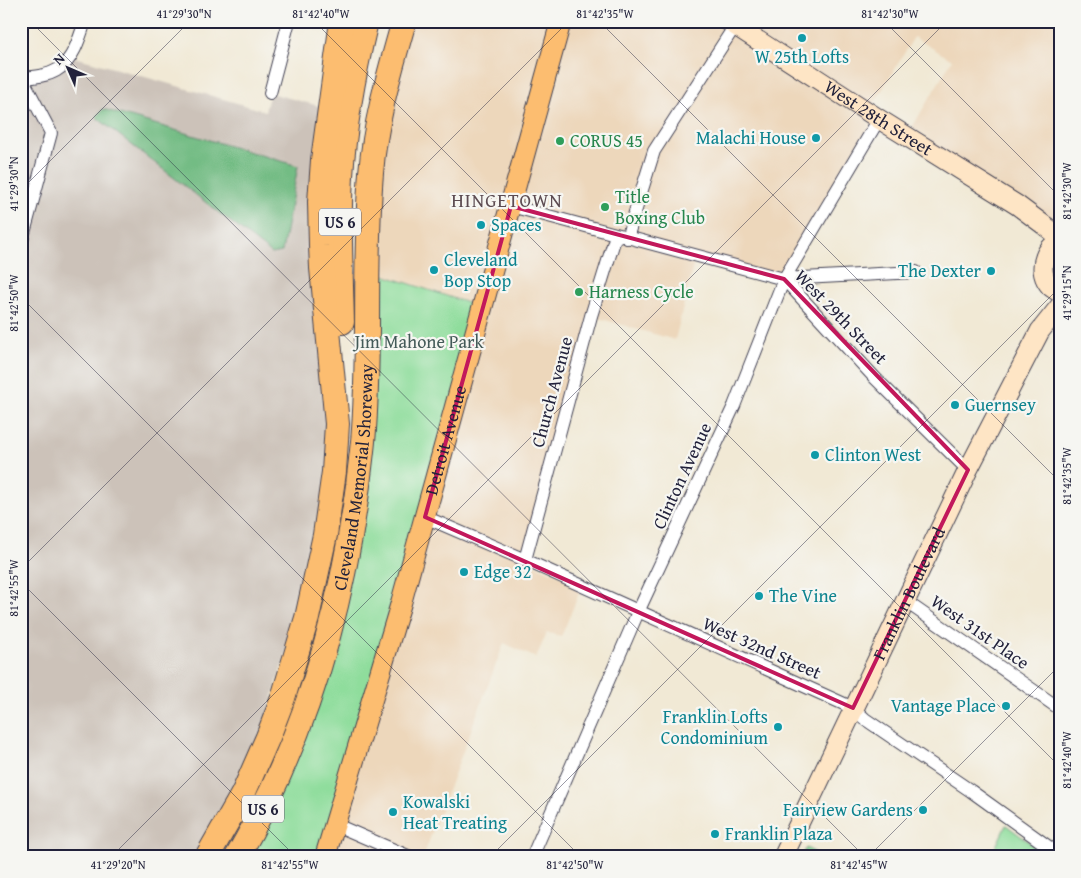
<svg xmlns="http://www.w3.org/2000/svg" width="1081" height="878" font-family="'Gentium Book Plus',serif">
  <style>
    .built { fill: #edd7bb }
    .industrial { fill: #ccc2b9 }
    .green { fill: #8fdd9c; stroke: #58806c }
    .forest { fill: #73bc84; stroke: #4a6f60 }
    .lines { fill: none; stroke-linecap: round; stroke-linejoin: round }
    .street-casing { stroke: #414052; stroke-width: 14 }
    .secondary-casing { stroke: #414052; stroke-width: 21 }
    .primary-casing { stroke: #414052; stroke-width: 22 }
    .highway-casing { stroke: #414052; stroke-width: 26 }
    .street { stroke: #fff; stroke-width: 12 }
    .secondary { stroke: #fee5c5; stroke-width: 19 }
    .primary { stroke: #fcbd6f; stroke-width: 20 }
    .highway { stroke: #fcbd6f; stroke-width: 24 }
    .marked { fill: none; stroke: #c2185b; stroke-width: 4; stroke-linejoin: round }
    .ticks { fill: none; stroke: #22223b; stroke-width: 1; stroke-opacity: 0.45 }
    .culture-dot { fill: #0f9aa8; stroke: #f6f6f2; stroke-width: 2 }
    .leisure-dot { fill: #2e9e5b; stroke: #f6f6f2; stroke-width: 2 }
    .labels { text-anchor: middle; stroke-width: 4.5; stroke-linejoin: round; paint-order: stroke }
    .shield { fill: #f6f6f2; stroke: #626272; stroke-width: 1 }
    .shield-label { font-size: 16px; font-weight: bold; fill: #22223b }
    .culture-label { font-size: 18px; fill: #0d838f; stroke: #f6f6f2; text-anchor: start }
    .street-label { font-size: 18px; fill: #22223b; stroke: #f6f6f2 }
    .leisure-label { font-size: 18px; fill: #27864d; stroke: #f6f6f2; text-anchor: start }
    .park-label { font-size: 18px; fill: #435a58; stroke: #f6f6f2 }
    .neighbourhood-label { font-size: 19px; letter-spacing: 1px; fill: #5d4c52; stroke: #f6f6f2 }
    .neatline { fill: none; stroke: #22223b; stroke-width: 2 }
    .ticks-label { font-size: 12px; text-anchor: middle; fill: #22223b }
  </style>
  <rect width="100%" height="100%" fill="#f6f6f2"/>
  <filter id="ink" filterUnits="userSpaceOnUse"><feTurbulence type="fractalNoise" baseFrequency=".02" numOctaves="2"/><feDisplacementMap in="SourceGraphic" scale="10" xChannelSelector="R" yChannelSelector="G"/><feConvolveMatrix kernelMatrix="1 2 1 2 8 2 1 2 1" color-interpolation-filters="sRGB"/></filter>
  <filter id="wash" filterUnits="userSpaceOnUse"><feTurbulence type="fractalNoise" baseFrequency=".0096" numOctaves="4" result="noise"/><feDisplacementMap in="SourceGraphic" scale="20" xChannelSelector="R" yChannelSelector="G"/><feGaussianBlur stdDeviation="1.12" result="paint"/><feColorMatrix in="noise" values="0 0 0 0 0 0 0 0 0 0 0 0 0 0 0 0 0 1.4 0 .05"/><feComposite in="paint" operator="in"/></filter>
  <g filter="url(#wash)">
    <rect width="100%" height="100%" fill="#f1e9d5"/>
    <!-- built -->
    <polygon class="built" points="404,21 1060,21 1060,237 907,136 952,60 914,37 869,112 879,119 784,279 695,258 675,340 591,316 525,560 582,586 561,637 547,632 536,658 504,643 423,857 325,857 482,308 368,270"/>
    <!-- industrial -->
    <polygon class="industrial" points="71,56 265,111 270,93 330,109 328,515 243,794 194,857 21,857 21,76 40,76"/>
    <!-- green -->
    <g class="green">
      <path d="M1060,253V282C1051,273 1050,262 1060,253Z"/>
      <polygon points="368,270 483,308 325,857 237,857 249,836 347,557"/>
      <polygon points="1006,825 1049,857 991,857"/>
      <polygon points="806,848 824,857 802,857"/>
    </g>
    <!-- forest -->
    <polygon class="forest" points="103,109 298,166 282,252 272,254 96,117"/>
  </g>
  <g filter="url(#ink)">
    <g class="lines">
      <!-- street casing -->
      <g class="street-casing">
        <g id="street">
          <polyline points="21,76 51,133 21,244"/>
          <path d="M22,78C34,77 47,76 57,70C73,61 80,37 85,21"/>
          <polyline points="270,93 289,21"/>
          <polyline points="511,206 784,279 875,378 968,470"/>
          <polyline points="627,238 654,151 738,21"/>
          <polyline points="784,279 916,272"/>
          <polyline points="425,517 525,560 853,708 865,719 971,791 1060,855"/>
          <polyline points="525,560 591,316 616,235"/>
          <polyline points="905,601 1060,709"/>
          <polyline points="334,824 410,857"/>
          <polyline points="532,857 638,612 734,406 784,279 879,119"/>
        </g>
      </g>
      <!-- secondary casing -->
      <g class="secondary-casing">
        <g id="secondary">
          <path id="s1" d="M728,21L879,119L1017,205L1060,237"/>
          <path d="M1060,241C1043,249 1037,272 1050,286C1053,289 1056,290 1060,293"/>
          <path id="s2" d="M783,857L968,470L1040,331L1060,306"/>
        </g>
      </g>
      <!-- primary casing -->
      <g class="primary-casing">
        <g id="primary">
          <path id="s3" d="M325,857L401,603L561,21"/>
        </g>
      </g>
      <!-- highway casing -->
      <g class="highway-casing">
        <g id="highway">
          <path d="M342,322C341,274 338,225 341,176C344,124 354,72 366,21"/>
          <polyline points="207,857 243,794 268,737 283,698 307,618 325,535 334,472 337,424 322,268 321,246 320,202 323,160 342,21"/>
          <path id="s4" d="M237,857C304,742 341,615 358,485C360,466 363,447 364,429C370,344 364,258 371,173C375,121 390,71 404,21"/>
        </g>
      </g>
      <!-- street -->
      <use href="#street" class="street"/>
      <!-- secondary -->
      <use href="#secondary" class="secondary"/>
      <!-- primary -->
      <use href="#primary" class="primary"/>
      <!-- highway -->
      <use href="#highway" class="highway"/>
    </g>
  </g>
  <!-- marked area -->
  <path class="marked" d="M511,206L784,279L968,470L853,708L425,517Z"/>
  <!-- ticks -->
  <path class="ticks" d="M30,21L865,857M314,21L1060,767M599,21L1060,482M884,21L1060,197M21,190L190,21M21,297L581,857M21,569L569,21M21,582L296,857M111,857L947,21M490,857L1060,287M868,857L1060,665"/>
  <!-- markers -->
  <g class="culture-dot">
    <circle cx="802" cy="38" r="5"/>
    <circle cx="816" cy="138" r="5"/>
    <circle cx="481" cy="225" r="5"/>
    <circle cx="434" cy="270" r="5"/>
    <circle cx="991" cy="271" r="5"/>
    <circle cx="955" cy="405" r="5"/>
    <circle cx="815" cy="455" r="5"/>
    <circle cx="464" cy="572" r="5"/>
    <circle cx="759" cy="596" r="5"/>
    <circle cx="1006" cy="706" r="5"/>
    <circle cx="778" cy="727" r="5"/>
    <circle cx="923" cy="810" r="5"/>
    <circle cx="393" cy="812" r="5"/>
    <circle cx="715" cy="834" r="5"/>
  </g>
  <g class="leisure-dot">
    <circle cx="560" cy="141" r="5"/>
    <circle cx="605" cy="207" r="5"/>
    <circle cx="579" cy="292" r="5"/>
  </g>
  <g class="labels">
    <!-- shield labels -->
    <g class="shield">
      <rect x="319" y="208.5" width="42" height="27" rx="4"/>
      <rect x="242" y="795.5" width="42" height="27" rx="4"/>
    </g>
    <g class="shield-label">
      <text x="340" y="228">US 6</text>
      <text x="263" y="815">US 6</text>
    </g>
    <!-- culture labels -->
    <g class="culture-label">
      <text x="802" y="63" text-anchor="middle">W 25th Lofts</text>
      <text x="806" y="144" text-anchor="end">Malachi House</text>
      <text x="491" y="231">Spaces</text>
      <text x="444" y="266">Cleveland<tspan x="444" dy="21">Bop Stop</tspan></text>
      <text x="981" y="277" text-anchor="end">The Dexter</text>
      <text x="965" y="411">Guernsey</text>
      <text x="825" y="461">Clinton West</text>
      <text x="474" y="578">Edge 32</text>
      <text x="769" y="602">The Vine</text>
      <text x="996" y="712" text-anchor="end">Vantage Place</text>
      <text x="768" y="723" text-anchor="end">Franklin Lofts<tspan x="768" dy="21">Condominium</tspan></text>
      <text x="403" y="808">Kowalski<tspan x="403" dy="21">Heat Treating</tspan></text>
      <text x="913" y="816" text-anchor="end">Fairview Gardens</text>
      <text x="725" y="840">Franklin Plaza</text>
    </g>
    <!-- street labels -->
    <g class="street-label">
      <text dy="6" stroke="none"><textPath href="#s1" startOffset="179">West 28th Street</textPath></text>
      <text transform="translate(841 317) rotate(46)" y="6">West 29th Street</text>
      <text transform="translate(552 392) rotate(-75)" y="6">Church Avenue</text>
      <text dy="6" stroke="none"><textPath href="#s3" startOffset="434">Detroit Avenue</textPath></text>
      <text transform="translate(682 476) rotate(-65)" y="6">Clinton Avenue</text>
      <text dy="6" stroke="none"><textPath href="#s4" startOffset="401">Cleveland Memorial Shoreway</textPath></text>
      <text dy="6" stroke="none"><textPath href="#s2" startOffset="292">Franklin Boulevard</textPath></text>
      <text transform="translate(980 632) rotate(35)" y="6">West 31st Place</text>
      <text transform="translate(762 648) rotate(24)" y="6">West 32nd Street</text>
    </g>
    <!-- leisure labels -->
    <g class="leisure-label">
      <text x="570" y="147">CORUS 45</text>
      <text x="615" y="203">Title<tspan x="615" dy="21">Boxing Club</tspan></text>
      <text x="589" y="298">Harness Cycle</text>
    </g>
    <!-- park labels -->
    <g class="park-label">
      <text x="419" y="348">Jim Mahone Park</text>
    </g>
    <!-- neighbourhood labels -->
    <g class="neighbourhood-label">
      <text x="507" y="207">HINGETOWN</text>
    </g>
  </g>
  <!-- margin -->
  <rect width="1081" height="878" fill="none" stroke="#f6f6f2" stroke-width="55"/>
  <!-- north arrow -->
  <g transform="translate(68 68) rotate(315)" stroke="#f6f6f2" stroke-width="4" paint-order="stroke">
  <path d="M0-4L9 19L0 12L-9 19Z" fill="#22223b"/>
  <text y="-8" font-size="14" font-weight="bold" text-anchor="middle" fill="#22223b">N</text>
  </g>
  <rect x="28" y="28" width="1026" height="822" class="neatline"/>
  <g class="ticks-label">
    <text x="184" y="18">41°29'30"N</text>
    <text x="321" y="18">81°42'40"W</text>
    <text x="605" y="18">81°42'35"W</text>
    <text x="890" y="18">81°42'30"W</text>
    <text transform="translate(14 184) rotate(-90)" y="4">41°29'30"N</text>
    <text transform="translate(1067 191) rotate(-90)" y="4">81°42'30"W</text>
    <text transform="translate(1067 293) rotate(-90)" y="4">41°29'15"N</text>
    <text transform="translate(14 303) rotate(-90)" y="4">81°42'50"W</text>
    <text transform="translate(1067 476) rotate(-90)" y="4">81°42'35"W</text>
    <text transform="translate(14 588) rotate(-90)" y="4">81°42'55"W</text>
    <text transform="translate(1067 760) rotate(-90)" y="4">81°42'40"W</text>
    <text x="118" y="869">41°29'20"N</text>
    <text x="290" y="869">81°42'55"W</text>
    <text x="575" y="869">81°42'50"W</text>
    <text x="859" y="869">81°42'45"W</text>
  </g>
</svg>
